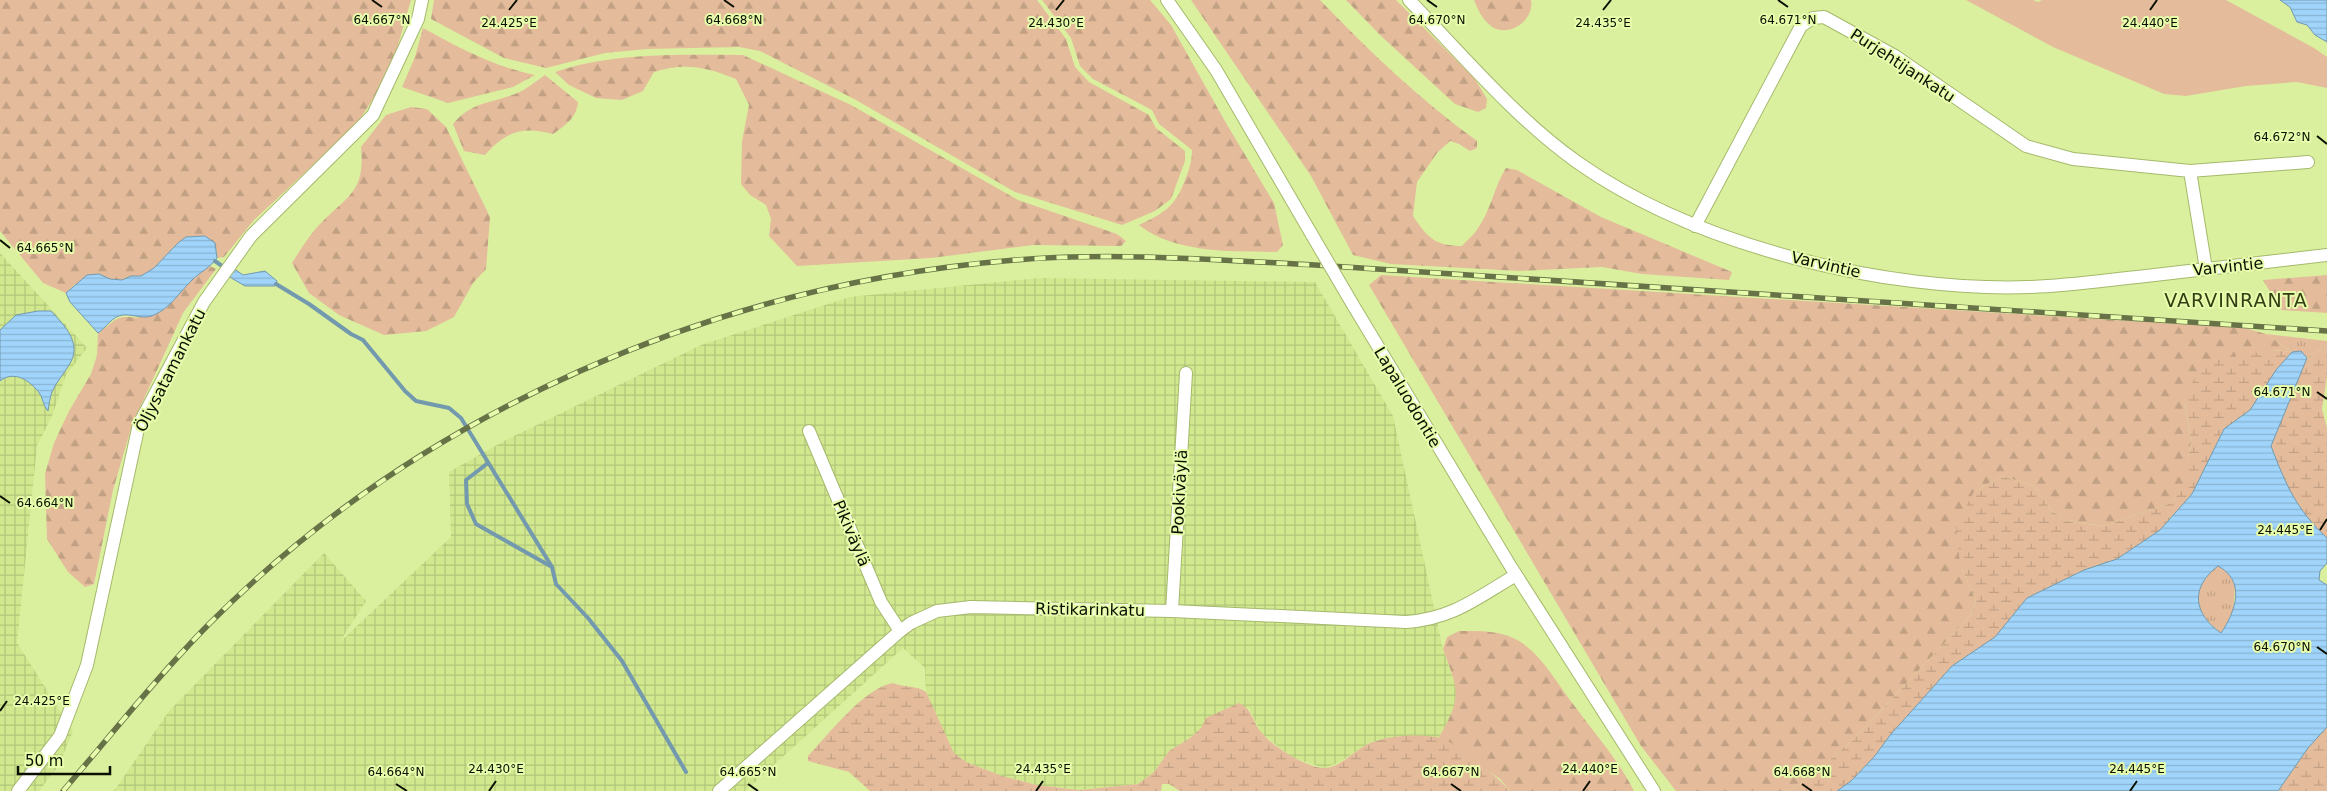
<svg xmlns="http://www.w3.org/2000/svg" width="2327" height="791" font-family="'DejaVu Sans',sans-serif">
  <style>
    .industrial { fill: url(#industrial-grid) }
    .grass { fill: url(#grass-tufts) }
    .forest { fill: url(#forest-firs) }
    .wetland { fill: url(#wetland-marsh) }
    .park { fill: #e4bc9b }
    .water { fill: url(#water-rules); stroke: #7399af; fill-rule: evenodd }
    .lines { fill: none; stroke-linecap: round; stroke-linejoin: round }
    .stream { stroke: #7399af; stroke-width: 4 }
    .minor-casing { stroke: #a5b96b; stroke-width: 14 }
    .minor { stroke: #fff; stroke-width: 12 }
    .rail-casing { stroke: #677347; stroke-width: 5.5 }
    .rail { stroke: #e7fdac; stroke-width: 4; stroke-dasharray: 11; stroke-linecap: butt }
    .minor-bridge-casing { stroke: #a5b96b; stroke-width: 14; stroke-linecap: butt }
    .minor-bridge { stroke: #fff; stroke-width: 12 }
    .ticks { fill: none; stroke: #0a0f00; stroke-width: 2 }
    .labels { text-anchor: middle; stroke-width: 4; stroke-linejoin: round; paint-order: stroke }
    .street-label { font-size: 16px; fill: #0a0f00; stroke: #e7fdac }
    .quarter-label { font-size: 19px; letter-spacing: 1px; fill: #343e14; stroke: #e7fdac }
    .ticks-label { font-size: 12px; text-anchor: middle; fill: #0a0f00; stroke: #e7fdac; stroke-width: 4; stroke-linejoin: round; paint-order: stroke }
  </style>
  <defs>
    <pattern id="industrial-grid" width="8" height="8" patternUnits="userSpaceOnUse" patternTransform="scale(1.25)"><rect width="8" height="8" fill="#d1e88f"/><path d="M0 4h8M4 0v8" fill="none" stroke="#b2c67a"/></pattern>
    <pattern id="grass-tufts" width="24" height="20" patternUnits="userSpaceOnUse" patternTransform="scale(1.25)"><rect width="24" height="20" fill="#e4bc9b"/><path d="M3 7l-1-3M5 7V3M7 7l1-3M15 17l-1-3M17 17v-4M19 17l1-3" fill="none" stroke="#c2a084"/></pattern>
    <pattern id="forest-firs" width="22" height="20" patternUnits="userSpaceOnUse" patternTransform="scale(1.25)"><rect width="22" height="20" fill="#e4bc9b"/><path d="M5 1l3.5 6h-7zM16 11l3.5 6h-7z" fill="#c2a084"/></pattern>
    <pattern id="wetland-marsh" width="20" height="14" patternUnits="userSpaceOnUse" patternTransform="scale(1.25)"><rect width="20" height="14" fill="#e4bc9b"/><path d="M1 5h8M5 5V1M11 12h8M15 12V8" fill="none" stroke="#c2a084"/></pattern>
    <pattern id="water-rules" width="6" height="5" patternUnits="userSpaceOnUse" patternTransform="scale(1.25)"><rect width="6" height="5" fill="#a0d4fa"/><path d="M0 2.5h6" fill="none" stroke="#88b5d4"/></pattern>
  </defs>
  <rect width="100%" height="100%" fill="#daf09f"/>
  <!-- industrial -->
  <g class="industrial">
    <polygon points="0,253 87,348 66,375 52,416 37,446 17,643 73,731 59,765 39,791 0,791"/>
    <polygon points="1039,278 1315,282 1393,416 1443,649 1457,690 1453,712 1439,737 1401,736 1369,743 1338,763 1324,768 1293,758 1261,733 1249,708 1206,718 1201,728 1190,738 1169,751 1154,772 1138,784 1079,790 1037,785 1002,776 966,762 954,753 926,692 925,668 903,648 745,791 114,791 169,711 324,553 366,601 339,643 451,537 449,472 506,440 701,345 850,297"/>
  </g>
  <!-- grass -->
  <g class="grass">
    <polygon points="2266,334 2327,341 2327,345 2307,358 2301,351 2292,352"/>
    <path d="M2218,566L2229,572L2235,587L2233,614L2221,633C2193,613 2190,588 2218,566Z"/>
  </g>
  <!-- forest -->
  <g class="forest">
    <polygon points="0,0 411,0 390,73 356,125 254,220 224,257 217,258 217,252 205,236 186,237 178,243 154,268 141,276 131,276 122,280 110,279 99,274 74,285 66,293 43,283 0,231"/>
    <polygon points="434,0 1037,0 1066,39 1075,67 1089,82 1149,115 1156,128 1185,151 1185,161 1171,199 1155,211 1122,225 1015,192 856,100 760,51 739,47 647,49 605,53 546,68 504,58 431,19"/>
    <path d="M1042,0H1150L1171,25L1226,123L1274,203L1283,245L1277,252C1232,251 1176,254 1139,225C1164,213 1175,207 1185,180C1189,170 1192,161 1192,150L1159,124L1152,110L1093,79L1080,66L1071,38Z"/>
    <path d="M1191,0H1320C1369,51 1420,100 1477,141V148L1470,151L1459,144L1450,141L1437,153L1417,182L1413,216C1428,238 1435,246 1462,246C1467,240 1474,235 1478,228C1491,210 1494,187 1506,168L1517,170L1601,217L1732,272L1729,280L1642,274L1602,267L1520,271L1391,264L1353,255L1311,176Z"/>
    <polygon points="1346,0 1396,0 1475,79 1487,99 1486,108 1478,112 1455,104 1381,36"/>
    <path d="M1474,0H1531C1535,20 1508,39 1491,26C1482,19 1478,10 1474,0Z"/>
    <path d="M423,28C459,48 495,67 535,75L513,87L448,103L402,87L415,57Z"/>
    <path d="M743,55L851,105L1018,200L1117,234L1126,241L1121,246L1033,245L931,258L797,266L769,236L771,219L766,205L750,195L741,184L742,141L749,105L736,79C707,67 684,62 654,72L643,91L622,100L596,98L569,85L555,72C615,52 681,55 743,55Z"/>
    <path d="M545,75L578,102C577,117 565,126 553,134C523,126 506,131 485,155L464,151L453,124C473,101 490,104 515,94C526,90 536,81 545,75Z"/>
    <path d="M411,107L427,109L446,127L490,217L486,269L473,283L454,317L426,331L384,335L339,315L309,293L292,263C301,249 310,234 322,222C350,194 365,191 361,147L386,115Z"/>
    <path d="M210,266L216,269L183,313L132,425L113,490L94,584L85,587L68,572L47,539L45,474L54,443L69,411L91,374L97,355L98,333C115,322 114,314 137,318Z"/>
    <polygon points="1381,275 2245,328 2266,334 2292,352 2274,350 2185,403 2191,442 2187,463 2187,484 2171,503 2105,526 2070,522 2052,511 2034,486 2002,476 1974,492 1960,564 1976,601 1971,615 1854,739 1800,785 1786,791 1676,791 1641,746 1369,285"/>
    <polygon points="2327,275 2327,313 2281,310 2263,280"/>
    <path d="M1459,631C1479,631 1501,630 1519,641C1543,656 1556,682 1573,704C1594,733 1618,759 1634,791H1510L1500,779L1439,737C1462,697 1459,692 1443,649L1447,637Z"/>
  </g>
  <!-- wetland -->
  <g class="wetland">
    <path d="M2327,345V377L2322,409L2327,428V538C2296,509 2286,485 2271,446L2307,358Z"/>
    <polygon points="2274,350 2292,352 2276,370 2250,410 2224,429 2192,494 2160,530 2117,559 2084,570 2027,598 1995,637 1952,666 1891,734 1874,757 1851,781 1837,791 1786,791 1800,785 1854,739 1971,615 1976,601 1960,564 1956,524 1974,492 2002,476 2034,486 2052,511 2070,522 2105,526 2171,503 2187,483 2187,463 2191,442 2185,402 2199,366 2215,359"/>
    <path d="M893,683C905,688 916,685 926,692L954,753L966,762L1002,776L1037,785L1079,790L1138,784L1154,772L1169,751L1190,738L1201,728L1206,718L1239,703C1254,711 1252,721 1261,732C1272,746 1305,767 1323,768C1340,769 1355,749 1370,743C1390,735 1416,734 1437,737C1454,740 1499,778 1510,791H1180L1169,784H1162L1161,791H870L849,772L808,761V756C828,735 865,687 893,683Z"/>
    <polygon points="2327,727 2327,791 2278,791 2308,748"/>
  </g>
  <!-- park -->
  <polygon class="park" points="1966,0 2033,0 2038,2 2042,0 2226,0 2314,48 2327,57 2327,88 2297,82 2246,86 2186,96 2164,94 2053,47"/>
  <!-- water -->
  <g class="water">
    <polygon points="2280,0 2327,0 2327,42 2315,35 2307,25 2297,22 2290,7"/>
    <path d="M205,236L215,243L217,258C211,267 200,272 191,281C179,293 170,308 154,315C144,320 133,314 123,315C112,316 106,328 98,333L70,302L66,293L87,275L99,274L110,279L122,280L131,276H141L154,268L178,243L186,237Z"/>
    <polygon points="233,268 243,275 265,271 277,281 275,286 245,286 228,276"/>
    <path d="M38,311H51C65,326 83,344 69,365C64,374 56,382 52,392C50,397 49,405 48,411C43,405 43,399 40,394C30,380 14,370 0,381V330L16,315Z"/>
    <path d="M2301,351L2307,358L2271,446C2286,485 2296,509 2327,538V563L2320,571L2319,580L2327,585V727L2308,748L2278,791H1837L1851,781L1874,757L1891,734L1952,666L1995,637L2027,598L2084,570L2117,559L2160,530L2192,494L2224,429L2250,410L2276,370L2292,352ZM2218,566C2246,581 2236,611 2221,633C2193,614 2190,587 2218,566Z"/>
  </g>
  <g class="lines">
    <!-- stream -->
    <g class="stream">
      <polyline points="215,261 222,266"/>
      <polyline points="276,284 309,304 351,334 363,340 405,391 416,401 449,408 461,418 552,567 556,584 588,618 622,661 686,772"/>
      <polyline points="488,463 466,480 467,504 476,524 552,567"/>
    </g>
    <!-- minor casing -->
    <g class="minor-casing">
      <g id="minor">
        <polyline points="1167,0 1216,70 1312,235"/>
        <path d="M1409,0C1463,55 1514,117 1577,162C1696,246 1885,292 2030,287C2068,286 2107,280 2146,276C2206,269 2267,262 2327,255"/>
        <polyline points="2190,171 2308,162"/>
        <polyline points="1695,226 1801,26 1813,18 1824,17 1895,56 2026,146 2073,159 2190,171 2206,269"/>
        <polyline points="1353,305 1511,567 1654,791"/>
        <polyline points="809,431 881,602 900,631"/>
        <polyline points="1172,611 1186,373"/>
        <polyline points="18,791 60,736 87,665 139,424 204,302 251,236 373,115 418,19 422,0"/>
        <path d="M719,791L900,631L911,623L937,611L971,607L1172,611L1406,622C1452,619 1477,598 1516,575"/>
      </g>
    </g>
    <!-- minor -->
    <use href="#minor" class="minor"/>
    <!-- rail casing -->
    <g class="rail-casing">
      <path id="rail" d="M63,791C111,735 157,677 209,624C421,411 717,284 1015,260C1115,252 1216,260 1315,265L2327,331"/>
    </g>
    <!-- rail -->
    <use href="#rail" class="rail"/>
    <!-- minor-bridge casing -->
    <g class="minor-bridge-casing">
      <polyline id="minor-bridge" points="1312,235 1353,305"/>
    </g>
    <!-- minor-bridge -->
    <use href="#minor-bridge" class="minor-bridge"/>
  </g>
  <!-- ticks -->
  <path class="ticks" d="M372,0L382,7M724,0L734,7M1427,0L1437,7M1778,0L1788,7M509,10L517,0M1056,10L1064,0M1603,10L1611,0M2150,10L2157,0M2317,136L2327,144M0,240L10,248M2317,392L2327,399M0,496L10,503M2320,530L2327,519M2317,647L2327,654M0,711L7,701M396,784L407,791M748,784L758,791M1451,784L1461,791M1802,784L1812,791M489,791L496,781M1036,791L1043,781M1583,791L1590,781M2130,791L2137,781"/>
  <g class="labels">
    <!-- street labels -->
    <g class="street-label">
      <text transform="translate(1903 65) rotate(33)" y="6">Purjehtijankatu</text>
      <text transform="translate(1826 264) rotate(13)" y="6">Varvintie</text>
      <text transform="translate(2228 266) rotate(-6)" y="6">Varvintie</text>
      <text transform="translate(170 370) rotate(-63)" y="6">Öljysatamankatu</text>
      <text transform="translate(1408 397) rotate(59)" y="6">Lapaluodontie</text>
      <text transform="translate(1179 492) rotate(-87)" y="6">Pookiväylä</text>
      <text transform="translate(852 533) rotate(67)" y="6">Pikiväylä</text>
      <text transform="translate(1090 609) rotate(1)" y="6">Ristikarinkatu</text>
    </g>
    <!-- quarter labels -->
    <g class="quarter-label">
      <text x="2236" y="307">VARVINRANTA</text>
    </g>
  </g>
  <g class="ticks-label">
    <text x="382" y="24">64.667°N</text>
    <text x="734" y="24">64.668°N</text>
    <text x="1437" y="24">64.670°N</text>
    <text x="1788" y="24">64.671°N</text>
    <text x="509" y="27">24.425°E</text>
    <text x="1056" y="27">24.430°E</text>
    <text x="1603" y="27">24.435°E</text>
    <text x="2150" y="27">24.440°E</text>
    <text x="2282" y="141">64.672°N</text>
    <text x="45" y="252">64.665°N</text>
    <text x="2282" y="396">64.671°N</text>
    <text x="45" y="507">64.664°N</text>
    <text x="2285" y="534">24.445°E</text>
    <text x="2282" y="651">64.670°N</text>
    <text x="42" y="705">24.425°E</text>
    <text x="496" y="773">24.430°E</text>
    <text x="1043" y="773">24.435°E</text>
    <text x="1590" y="773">24.440°E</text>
    <text x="2137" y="773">24.445°E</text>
    <text x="396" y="776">64.664°N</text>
    <text x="748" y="776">64.665°N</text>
    <text x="1451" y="776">64.667°N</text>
    <text x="1802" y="776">64.668°N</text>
  </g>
  <!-- scale -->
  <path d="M18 766v8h92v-8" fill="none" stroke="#0a0f00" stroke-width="2.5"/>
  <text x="25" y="766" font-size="15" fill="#0a0f00" stroke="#e7fdac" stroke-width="4" paint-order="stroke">50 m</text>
</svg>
